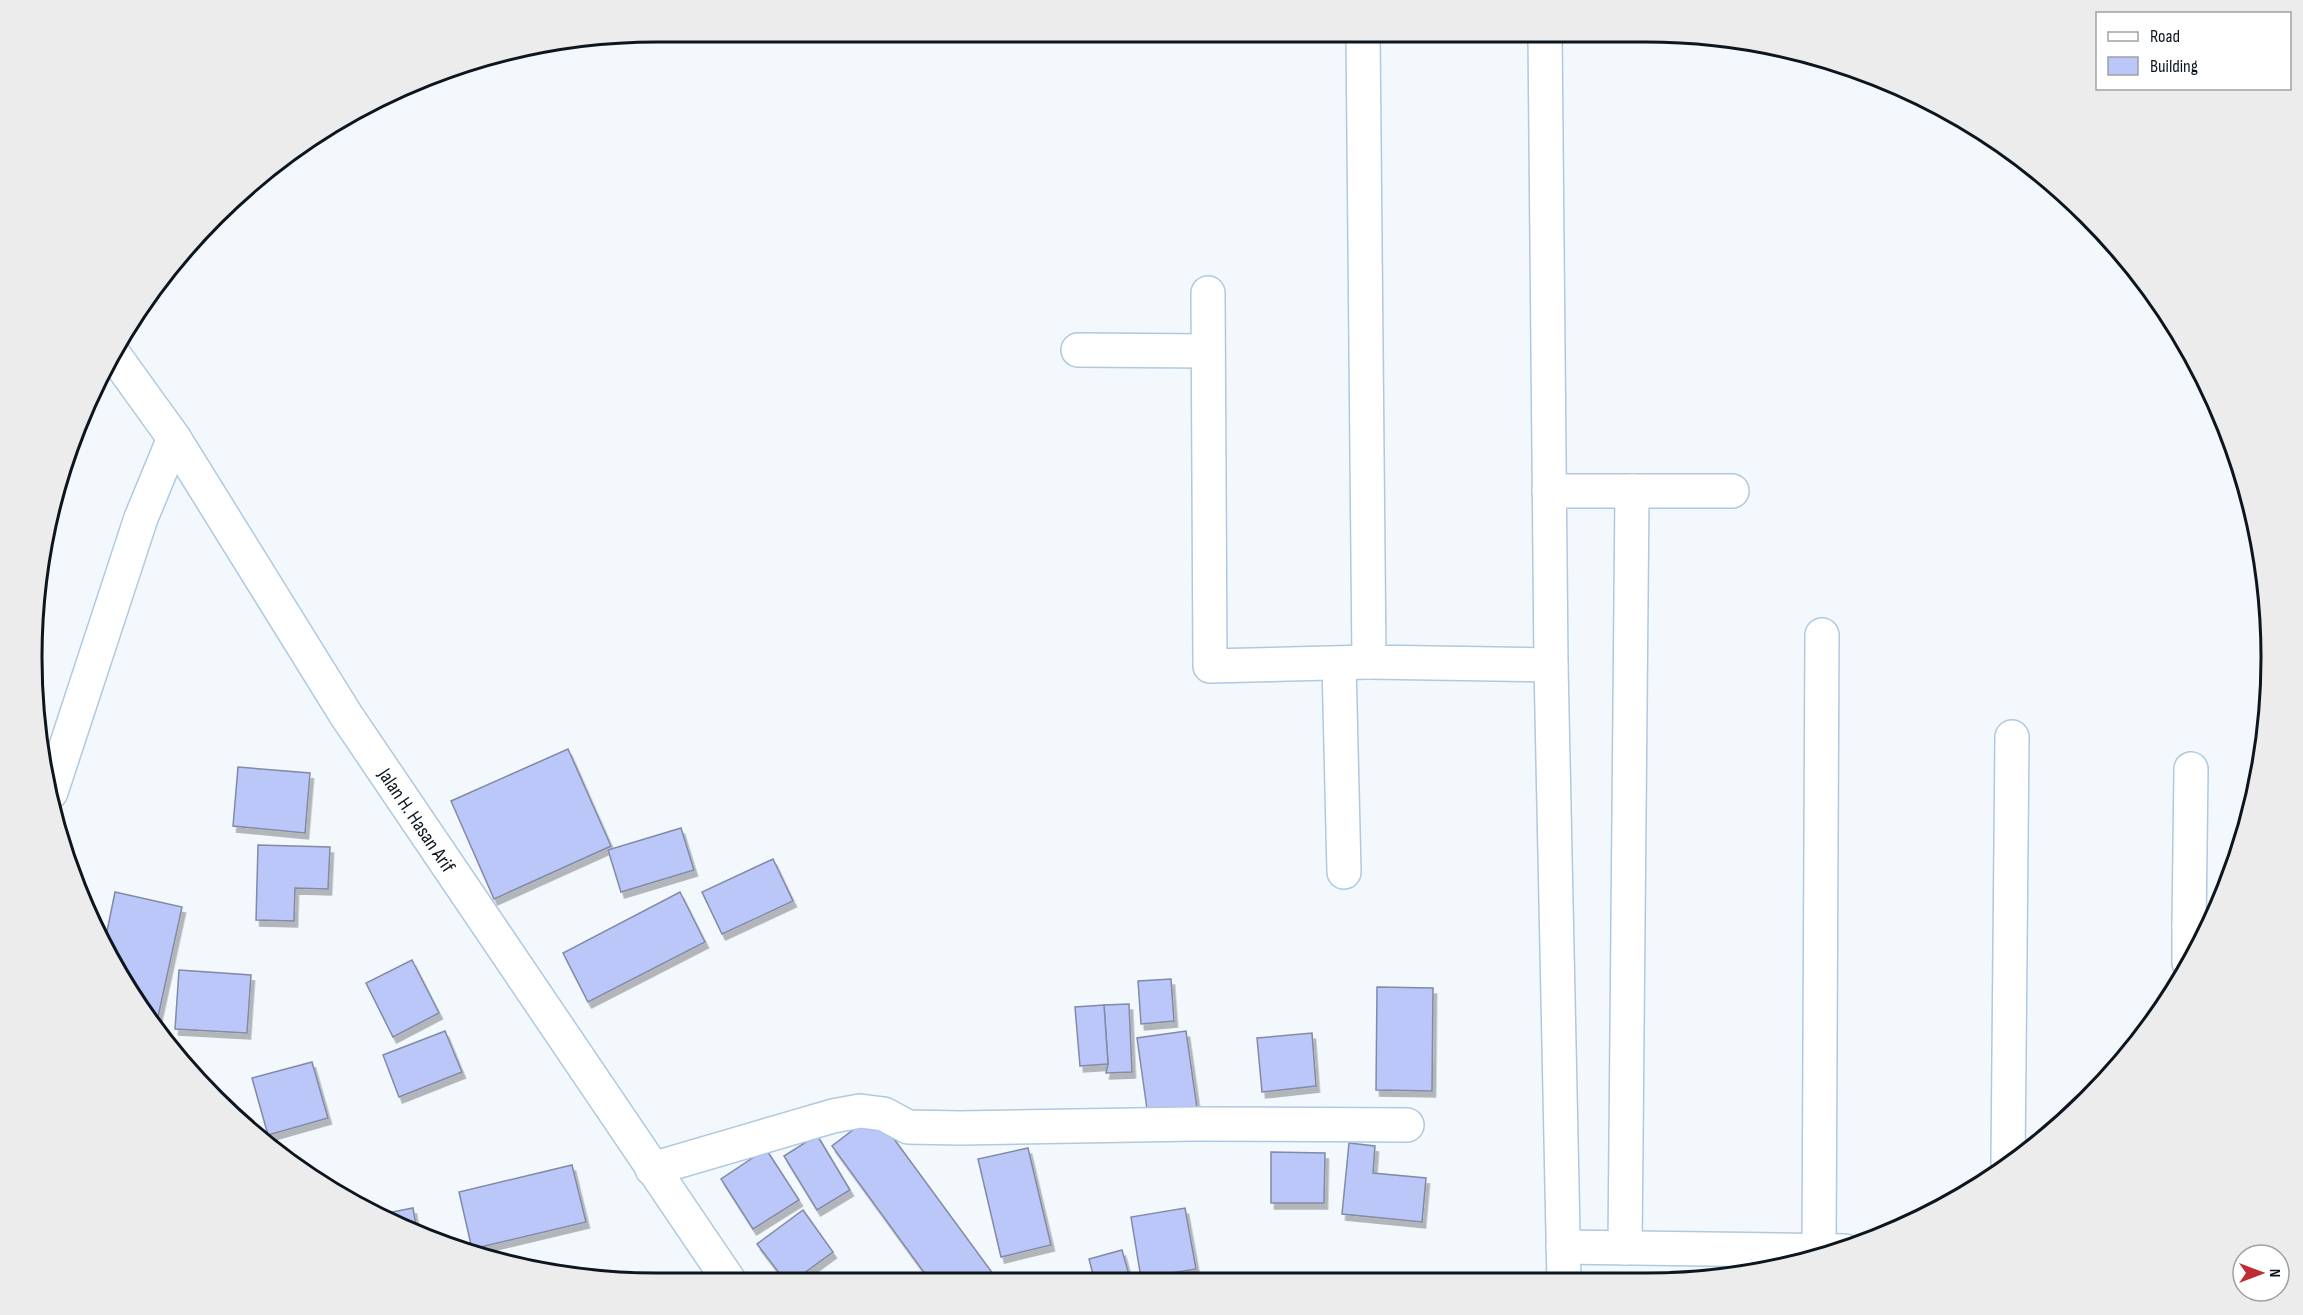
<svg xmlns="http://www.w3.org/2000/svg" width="2303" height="1315" font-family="'Sofia Sans Condensed',sans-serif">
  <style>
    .building { fill: #bac7f8; stroke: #828aa5; stroke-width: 1.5; filter: url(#shadow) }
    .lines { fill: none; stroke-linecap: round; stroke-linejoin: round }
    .street-casing { stroke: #afc9df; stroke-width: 36 }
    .secondary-casing { stroke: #afc9df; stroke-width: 36 }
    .street { stroke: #fff; stroke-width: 33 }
    .secondary { stroke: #fff; stroke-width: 33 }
    .labels { text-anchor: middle; stroke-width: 6; stroke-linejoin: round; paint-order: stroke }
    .street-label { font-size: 20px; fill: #0d161e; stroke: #fff }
    .rim { fill: none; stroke: #0d161e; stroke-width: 3 }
  </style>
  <defs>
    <filter id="shadow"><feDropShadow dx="3.5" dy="6" stdDeviation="0" flood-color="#0004"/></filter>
  </defs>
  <rect width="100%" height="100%" fill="#f3f8fd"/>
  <!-- building -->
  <g class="building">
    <polygon points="568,749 611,846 494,899 451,801"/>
    <polygon points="238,767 310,773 305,833 233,826"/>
    <polygon points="681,828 694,870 621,892 608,850"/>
    <polygon points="258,845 330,847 328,889 295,888 294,921 256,920"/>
    <polygon points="773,859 793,901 722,934 702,892"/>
    <polygon points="115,892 182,907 158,1017 145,1014 121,979 123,967 113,964 104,946"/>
    <polygon points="680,892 705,942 588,1002 563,953"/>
    <polygon points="412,960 439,1013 393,1037 366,983"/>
    <polygon points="179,970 251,975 247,1033 175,1029"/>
    <polygon points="1171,979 1174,1021 1141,1024 1138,981"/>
    <polygon points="1377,987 1433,988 1432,1091 1376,1090"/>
    <polygon points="1129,1004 1132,1072 1106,1073 1108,1064 1104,1005"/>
    <polygon points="1104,1005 1108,1064 1080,1066 1075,1007"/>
    <polygon points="445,1031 462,1072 399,1097 383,1055"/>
    <polygon points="1186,1031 1197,1108 1148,1116 1137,1038"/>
    <polygon points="1312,1033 1316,1086 1262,1092 1257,1038"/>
    <polygon points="312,1062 328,1118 268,1135 252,1078"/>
    <polygon points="875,1113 999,1282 931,1282 832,1146"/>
    <polygon points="817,1135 850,1190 817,1210 784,1156"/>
    <polygon points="1349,1143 1375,1146 1373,1173 1426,1178 1422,1222 1342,1214"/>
    <polygon points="1028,1148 1051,1245 1001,1257 978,1159"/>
    <polygon points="766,1149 799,1200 753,1229 721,1179"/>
    <polygon points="1271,1152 1325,1153 1324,1203 1271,1203"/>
    <polygon points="572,1165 586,1222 472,1249 459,1192"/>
    <polygon points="413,1208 417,1231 382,1214"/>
    <polygon points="1185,1208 1196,1269 1141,1278 1131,1217"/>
    <polygon points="803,1210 833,1252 792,1282 786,1282 757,1244"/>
    <polygon points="1122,1250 1131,1282 1095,1282 1089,1259"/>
    <polygon points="1208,1276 1209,1282 1182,1282"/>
  </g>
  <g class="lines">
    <!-- street casing -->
    <g class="street-casing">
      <g id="street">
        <polyline points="1545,33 1551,665"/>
        <polyline points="1363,34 1369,662 1551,665 1564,1282"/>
        <polyline points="1208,293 1210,666 1369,662"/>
        <polyline points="1078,350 1208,351"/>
        <polyline points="1549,491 1732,491"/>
        <polyline points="1339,664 1344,872"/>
        <polyline points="51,792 141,518 174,438"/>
        <polyline points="2189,926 2191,769"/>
        <polyline points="2189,963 2189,926 2208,926"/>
        <polyline points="2008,1162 2012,737"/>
        <polyline points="652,1169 833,1116 860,1111 884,1114 908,1127 961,1128 1194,1124 1407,1125"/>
        <polyline points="1563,1247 1845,1251"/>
        <polyline points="1625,1248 1632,491"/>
        <polyline points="1819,1250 1822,635"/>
      </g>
    </g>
    <!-- secondary casing -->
    <g class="secondary-casing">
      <polyline id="secondary" points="112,352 174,438 346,715 730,1282"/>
    </g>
    <!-- street -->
    <use href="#street" class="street"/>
    <!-- secondary -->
    <use href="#secondary" class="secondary"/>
  </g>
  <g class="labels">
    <!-- street labels -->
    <g class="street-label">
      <text transform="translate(417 820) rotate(56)" y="7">Jalan H. Hasan Arif</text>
    </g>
  </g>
  <!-- crop -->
  <path d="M0 0H2303V1315H0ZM657 42H1646A615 615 0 0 1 2261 657V658A615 615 0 0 1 1646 1273H657A615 615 0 0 1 42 658V657A615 615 0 0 1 657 42Z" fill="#ececed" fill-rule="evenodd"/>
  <path class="rim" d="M657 42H1646A615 615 0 0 1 2261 657V658A615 615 0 0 1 1646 1273H657A615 615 0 0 1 42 658V657A615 615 0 0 1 657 42Z"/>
  <!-- legend -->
  <rect x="2096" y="12" width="195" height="78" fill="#ffffff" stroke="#9ea2a5" stroke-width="1.5"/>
  <rect x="2108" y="32" width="30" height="9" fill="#ffffff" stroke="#9ea2a5" stroke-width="1.5"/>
  <text x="2150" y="42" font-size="18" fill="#0d161e">Road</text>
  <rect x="2108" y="57" width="30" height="18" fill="#bac7f8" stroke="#9ea2a5" stroke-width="1.5"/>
  <text x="2150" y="72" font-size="18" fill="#0d161e">Building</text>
  <!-- north arrow -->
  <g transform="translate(2261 1273) rotate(90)"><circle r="28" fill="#ffffff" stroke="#9ea2a5" stroke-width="1.5"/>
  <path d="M0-4.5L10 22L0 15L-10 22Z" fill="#bd2e33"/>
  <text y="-9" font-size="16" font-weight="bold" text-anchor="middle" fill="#0d161e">N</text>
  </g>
</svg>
